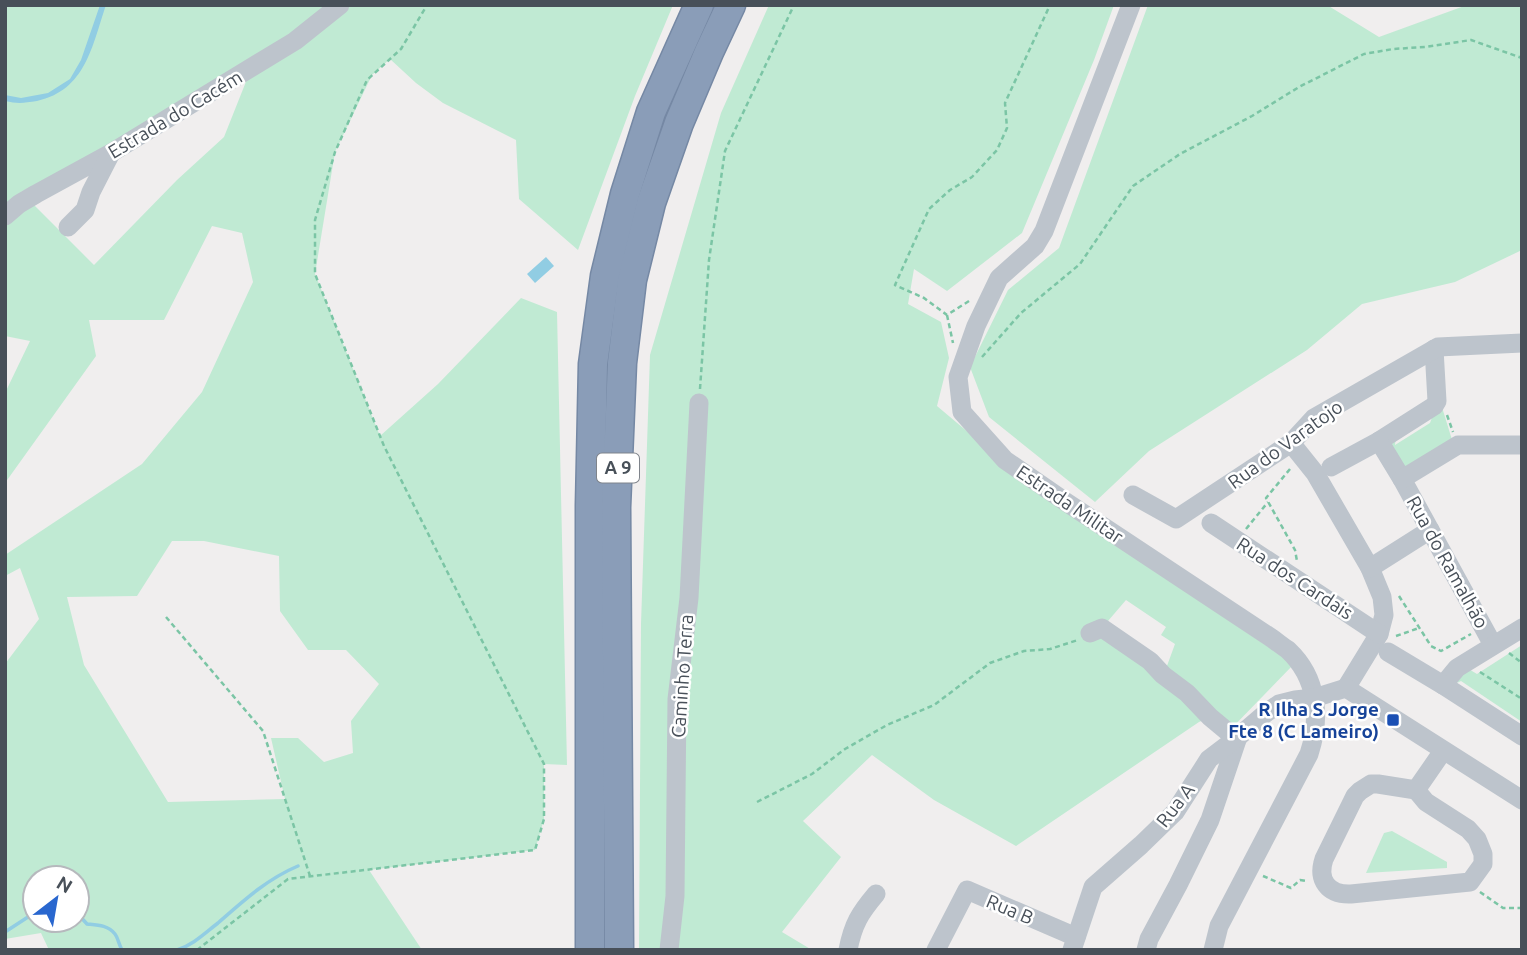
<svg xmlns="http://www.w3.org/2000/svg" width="1527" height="955" font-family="Ubuntu,sans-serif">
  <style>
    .green { fill: #c0ead3; fill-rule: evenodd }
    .water { fill: #91cde3 }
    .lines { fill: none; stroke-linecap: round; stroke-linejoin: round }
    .stream { stroke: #91cde3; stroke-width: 3.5 }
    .highway-casing { stroke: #7588a4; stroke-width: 31 }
    .path { stroke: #7bc5a5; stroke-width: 2.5; stroke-dasharray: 5 3.5; stroke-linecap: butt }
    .minor { stroke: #bdc4cc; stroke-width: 19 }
    .highway { stroke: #8a9db8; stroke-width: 28 }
    .transit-dot { fill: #1a4fb4; stroke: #fff; stroke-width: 2.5 }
    .labels { text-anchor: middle; stroke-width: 5; stroke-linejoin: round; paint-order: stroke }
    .shield { fill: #fff; stroke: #7f848b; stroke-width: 2 }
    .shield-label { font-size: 18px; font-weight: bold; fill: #485059 }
    .street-label { font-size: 19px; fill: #485059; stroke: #fff }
    .transit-label { font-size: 19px; font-weight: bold; fill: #164399; stroke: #fff; text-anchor: end }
  </style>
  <rect width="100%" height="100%" fill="#f0eeee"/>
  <!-- green -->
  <g class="green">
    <path d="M5,5H673L635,96L578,250L519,199L516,140L443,103L416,83L390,59L372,75L335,152L315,274L380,436L438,384L521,298L557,312L567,765L544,764V819L535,850L369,870L422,950H49L41,933L5,939V664L39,619L20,568L5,576V555L142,464L202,392L253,282L242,233L212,226L164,320H89L96,356L5,483V393L30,341L5,336ZM257,54L224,137L177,180L94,265L21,192L111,145ZM172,541H204L279,556L280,611L308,650H346L379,684L351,721L353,753L324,762L298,738H271L285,799L168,802L84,665L67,597L137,596ZM35,878H77V920H35Z"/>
    <path d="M769,5H1114L1094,60L1022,233L947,291L914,269L908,304L941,322L949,358L937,406L1046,498L1294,664L1228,732L1210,717L1199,722L1016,846L934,800L872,755L803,821L841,857L782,932L812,950H639L641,624L650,355L721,113ZM1126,600L1166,627L1161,635L1175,644L1164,674L1140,654L1102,628Z"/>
    <polygon points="1148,5 1327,5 1379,37 1467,5 1522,5 1522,250 1455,282 1362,304 1307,350 1149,451 1095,502 989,417 970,367 1008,290 1059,248"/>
    <polygon points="1441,404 1453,443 1403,470 1388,441 1396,436 1395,445 1430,423 1434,412"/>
    <polygon points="1522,645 1522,722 1461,681 1457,683 1467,668 1477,674"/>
    <polygon points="1392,831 1447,862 1447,868 1366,873 1384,833"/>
  </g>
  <!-- water -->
  <g class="water">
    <path d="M100,5H106C92,46 86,90 37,101C24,103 18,104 5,101V95L21,98L48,93L70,79L81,60Z"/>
    <polygon points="546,257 554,266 535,283 527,274"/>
  </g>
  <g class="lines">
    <!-- stream -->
    <g class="stream">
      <path d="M77,913L87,924C97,925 108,925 115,934C118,938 119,945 122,950"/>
      <polyline points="5,932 28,917 35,906"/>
      <path d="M177,950C193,945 205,933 218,923C243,901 267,879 298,866"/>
    </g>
    <!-- highway casing -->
    <g class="highway-casing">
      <g id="highway">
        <polyline points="590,950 590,505 593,364 605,276 625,194 651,112 699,5"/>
        <polyline points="619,950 616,507 622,363 632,280 651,203 679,123 709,52 731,5"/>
      </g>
    </g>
    <!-- path -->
    <g class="path">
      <polyline points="969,301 947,315 924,298 895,285 929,209 950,190 972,177 997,150 1007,128 1005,103 1050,5"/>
      <polyline points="947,315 953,343"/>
      <polyline points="982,357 1021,313 1080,264 1133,186 1180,154 1252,116 1299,87 1364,54 1393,49 1425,47 1471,40 1522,58"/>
      <polyline points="700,389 709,260 725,151 794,5"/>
      <polyline points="1447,415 1453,432"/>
      <polyline points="1290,469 1266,498 1295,550 1297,561"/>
      <polyline points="1246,529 1268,502"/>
      <polyline points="1399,596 1431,646 1441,651 1471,634"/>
      <polyline points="166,617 263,731 310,876"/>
      <polyline points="1396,636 1419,628"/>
      <polyline points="1509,653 1522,663"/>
      <polyline points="1480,672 1522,699"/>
      <polyline points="757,802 812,774 845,749 887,725 934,705 990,663 1024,651 1050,649 1078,640"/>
      <polyline points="1263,876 1291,888 1300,880 1307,881"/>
      <polyline points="1480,892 1503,908 1522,908"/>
      <polyline points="197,950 288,879 535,850 544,819 544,764 384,446 315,274 315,220 335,152 367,80 401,49 427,5"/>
    </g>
    <!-- minor -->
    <g class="minor">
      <path d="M1131,5L1044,231L1035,246L999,278L976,326L958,377L962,412L1005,460L1063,500L1270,637C1276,641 1282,646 1288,650C1318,678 1321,718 1309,754L1219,926L1213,950"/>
      <polyline points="5,216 19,204 36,194 111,153 295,41 340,5"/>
      <polyline points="68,227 85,210 91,192 111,153"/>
      <polyline points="1434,349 1437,401 1434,406 1379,441 1402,479 1493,645"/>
      <polyline points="1291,443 1315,473 1370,568 1382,597 1384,615 1379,634 1346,688"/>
      <polyline points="1331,467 1379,441"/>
      <polyline points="1402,479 1458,445 1522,445"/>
      <polyline points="1133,495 1176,519 1291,443 1314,418 1438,347 1522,343"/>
      <polyline points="1211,523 1379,634"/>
      <polyline points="1370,568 1430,530"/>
      <polyline points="1522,628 1457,668 1443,685 1522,736"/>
      <polyline points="1090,633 1102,628 1150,661 1163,675 1187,693 1210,717 1228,732 1238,737 1210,820 1178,885 1149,939 1146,950"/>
      <polyline points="1388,652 1443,685"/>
      <path d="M1371,784H1378L1416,790L1426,802L1468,829L1477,839L1483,854V864L1470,882L1351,894C1328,895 1317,880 1324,859L1355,796L1360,791Z"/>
      <polyline points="1416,790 1443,751"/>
      <polyline points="669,950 675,896 677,699 689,598 699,403"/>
      <path d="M848,950C853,924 860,913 876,894"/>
      <polyline points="936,950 967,890 1076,937"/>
      <polyline points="1072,950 1093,887 1141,845 1175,812 1209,759 1238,737 1266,713 1279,704 1295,700 1314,698 1346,688 1522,800"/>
    </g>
    <!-- highway -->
    <use href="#highway" class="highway"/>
  </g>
  <!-- markers -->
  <rect class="transit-dot" x="1386" y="713" width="14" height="14" rx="3.5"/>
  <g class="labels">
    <!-- shield labels -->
    <rect class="shield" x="597" y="453.5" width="42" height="29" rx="5"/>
    <g class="shield-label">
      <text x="618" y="474">A 9</text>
    </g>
    <!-- street labels -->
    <g class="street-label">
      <text transform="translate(175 114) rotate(-31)" y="7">Estrada do Cacém</text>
      <text transform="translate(1285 444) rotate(-36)" y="7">Rua do Varatojo</text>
      <text transform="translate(1070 504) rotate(34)" y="7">Estrada Militar</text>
      <text transform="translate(1448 562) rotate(61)" y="7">Rua do Ramalhão</text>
      <text transform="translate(1295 578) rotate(33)" y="7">Rua dos Cardais</text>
      <text transform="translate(682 676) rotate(-86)" y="7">Caminho Terra</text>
      <text transform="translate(1175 805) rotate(-52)" y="7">Rua A</text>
      <text transform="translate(1010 909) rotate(23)" y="7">Rua B</text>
    </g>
    <!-- transit labels -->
    <g class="transit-label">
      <text x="1379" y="716">R Ilha S Jorge<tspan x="1379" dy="22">Fte 8 (C Lameiro)</tspan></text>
    </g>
  </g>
  <!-- border -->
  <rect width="1527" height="955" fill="none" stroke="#485059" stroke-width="14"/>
  <!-- north arrow -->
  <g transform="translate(56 899) rotate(31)"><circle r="33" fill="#ffffff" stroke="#b6b9bd" stroke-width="2"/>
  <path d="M0-5L12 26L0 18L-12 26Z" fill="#2967cf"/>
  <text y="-10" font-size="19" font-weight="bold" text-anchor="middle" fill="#485059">N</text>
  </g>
</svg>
